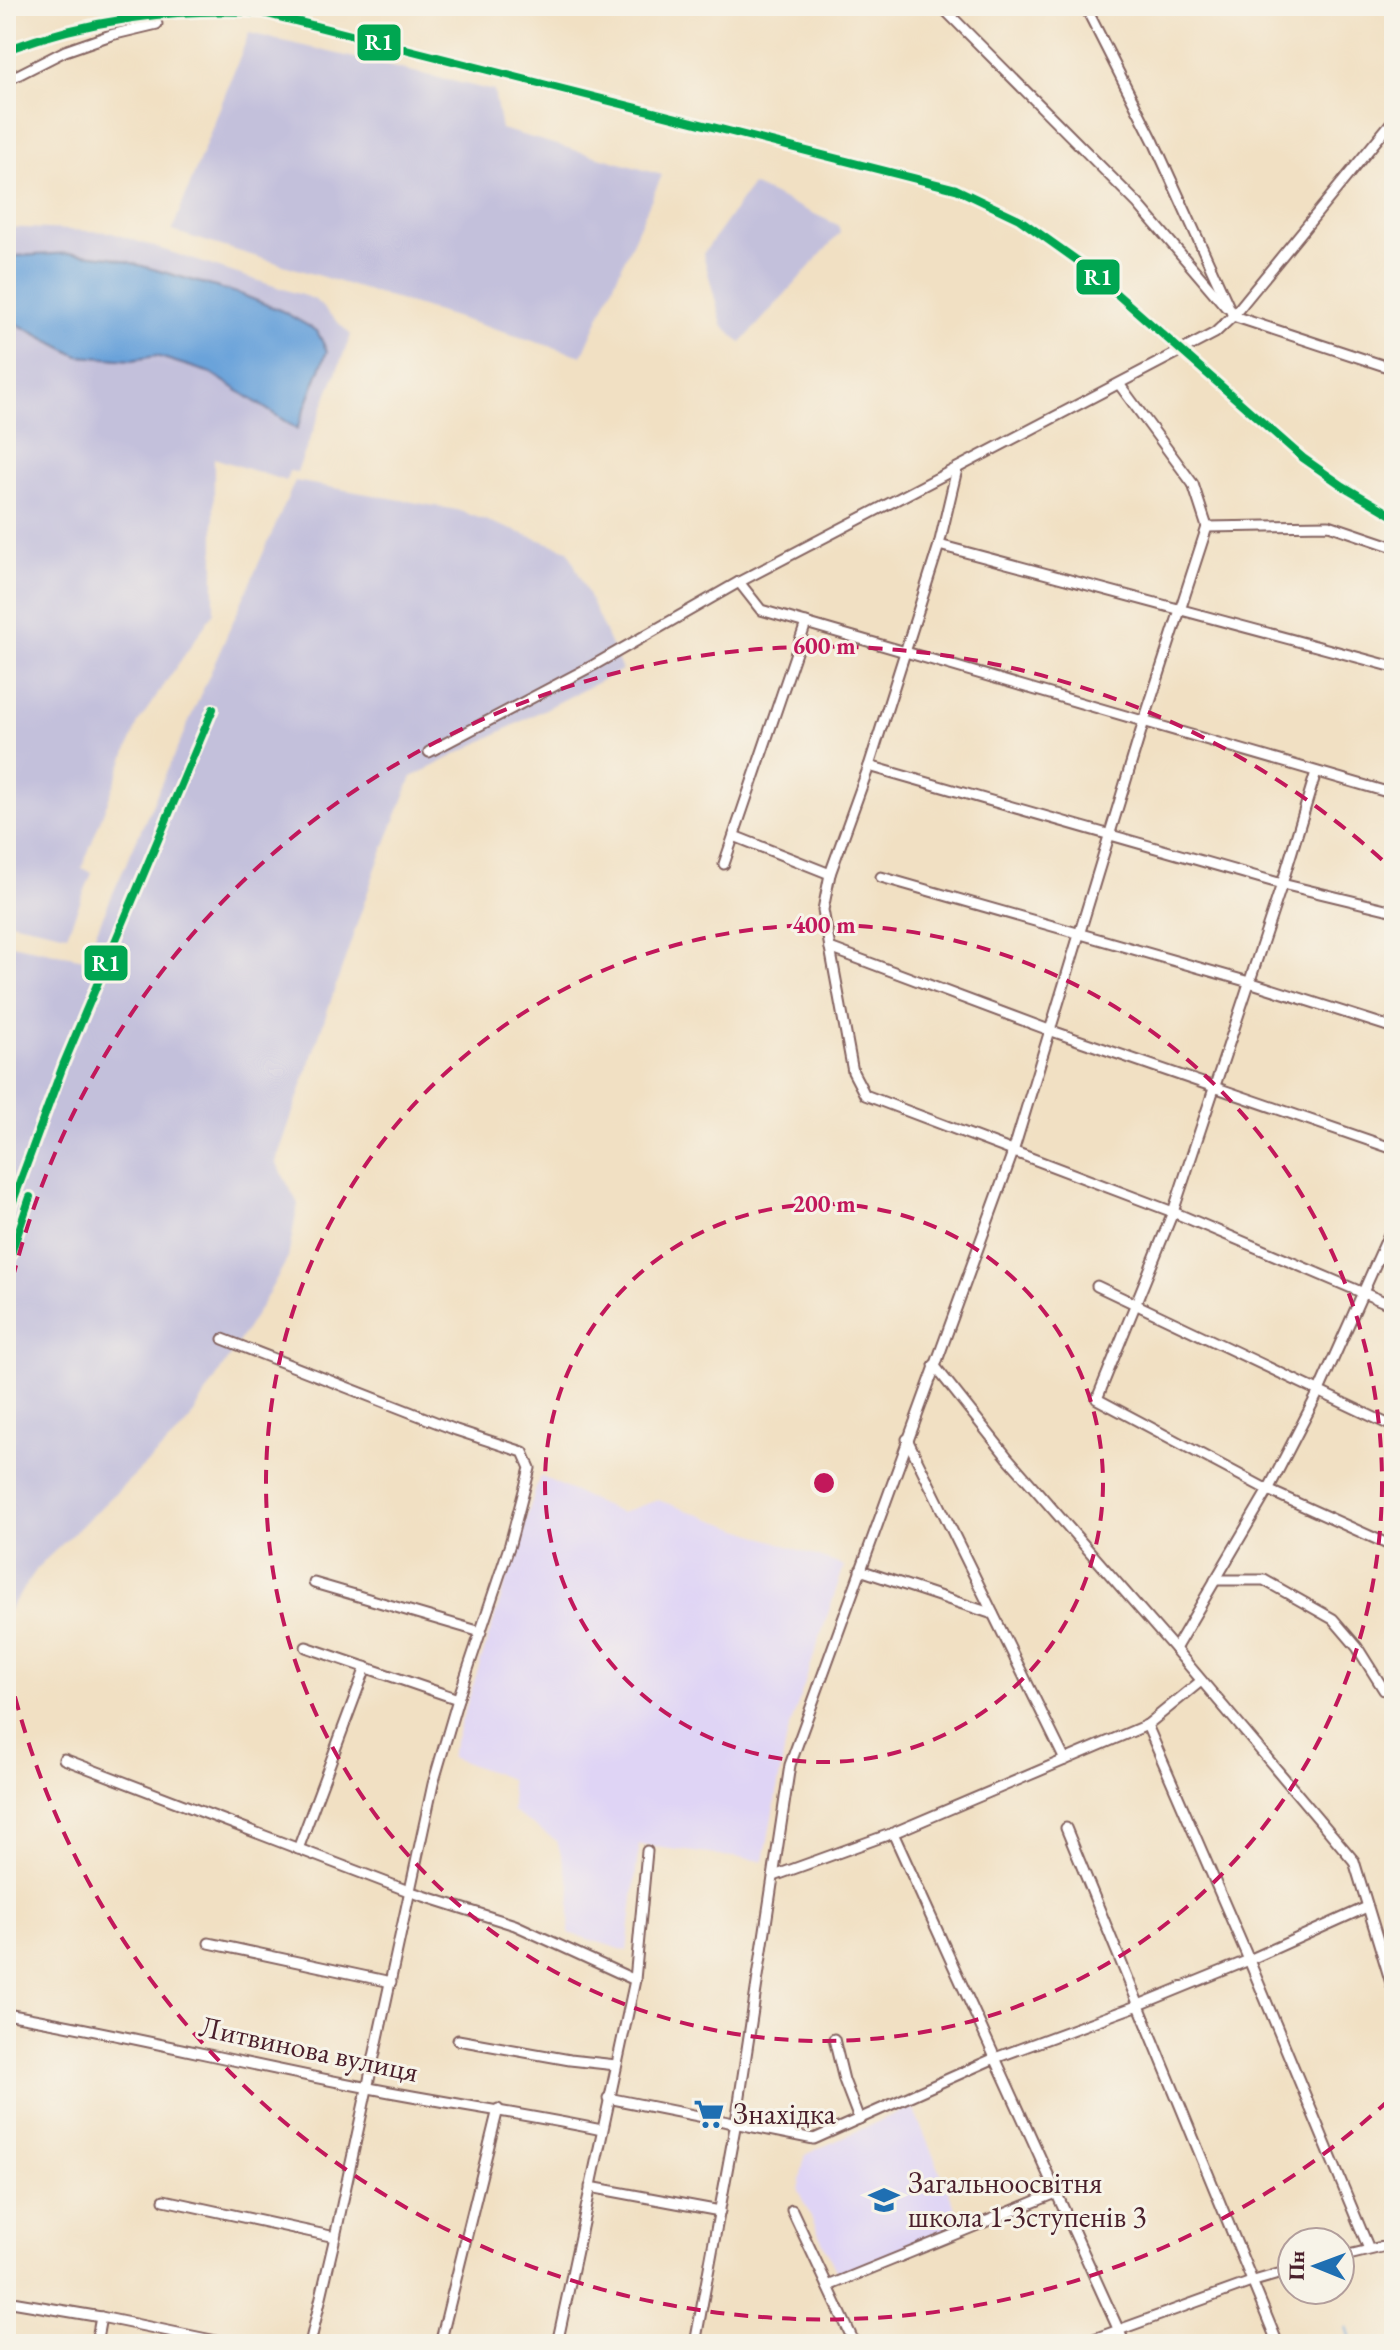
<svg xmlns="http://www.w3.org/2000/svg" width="1400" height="2350" font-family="'EB Garamond',serif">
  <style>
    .built { fill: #dfd4f5 }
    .industrial { fill: #c3c0db }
    .water { fill: #6ba3da; stroke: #5a6182; stroke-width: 2 }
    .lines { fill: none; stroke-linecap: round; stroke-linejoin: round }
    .stream { stroke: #6ba3da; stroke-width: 3 }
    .minor-casing { stroke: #846360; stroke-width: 13 }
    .minor { stroke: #fff; stroke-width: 9 }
    .rail-1-casing { stroke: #f7f3e8; stroke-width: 14 }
    .rail-1 { stroke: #00a651; stroke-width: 8 }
    .ring { fill: none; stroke: #c2185b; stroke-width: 4; stroke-dasharray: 14 10 }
    .labels { text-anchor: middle; stroke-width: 6; stroke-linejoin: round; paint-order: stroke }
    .street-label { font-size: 30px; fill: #4a1f2b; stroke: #f7f3e8 }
    .poi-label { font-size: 30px; fill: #4a1f2b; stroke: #f7f3e8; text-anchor: start }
    .centre { fill: #c2185b; stroke: #f7f3e8; stroke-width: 4 }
    .ring-label { font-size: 24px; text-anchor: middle; font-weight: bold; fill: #c2185b; stroke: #f7f3e8; stroke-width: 6; stroke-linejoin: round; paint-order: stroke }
    .line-badge { stroke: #f7f3e8; stroke-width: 3 }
    .badge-label { font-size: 22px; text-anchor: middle; font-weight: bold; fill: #fff }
  </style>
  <rect width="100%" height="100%" fill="#f7f3e8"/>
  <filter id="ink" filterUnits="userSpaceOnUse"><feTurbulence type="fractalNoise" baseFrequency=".0125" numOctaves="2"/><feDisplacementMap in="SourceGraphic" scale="16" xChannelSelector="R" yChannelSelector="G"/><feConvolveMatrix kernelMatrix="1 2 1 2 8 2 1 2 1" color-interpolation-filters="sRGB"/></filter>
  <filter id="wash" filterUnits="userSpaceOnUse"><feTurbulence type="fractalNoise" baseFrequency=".006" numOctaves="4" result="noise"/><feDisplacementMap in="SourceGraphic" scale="32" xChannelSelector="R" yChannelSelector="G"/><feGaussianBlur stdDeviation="1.8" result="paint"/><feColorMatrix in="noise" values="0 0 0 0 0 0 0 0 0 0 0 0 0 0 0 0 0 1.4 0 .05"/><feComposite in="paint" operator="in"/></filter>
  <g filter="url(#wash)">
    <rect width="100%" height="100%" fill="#f1e0c3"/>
    <!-- built -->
    <g class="built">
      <polygon points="540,1476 620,1513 658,1500 844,1566 787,1736 764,1861 639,1845 627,1951 569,1933 571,1888 557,1841 513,1812 510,1779 450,1757"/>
      <polygon points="912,2106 962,2223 839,2277 798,2190 805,2155"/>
    </g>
    <!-- industrial -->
    <g class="industrial">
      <polygon points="249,33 494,91 501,129 662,175 582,356 172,231"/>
      <polygon points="752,185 838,225 840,233 741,343 722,325 703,254"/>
      <polygon points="6,227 109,232 314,299 351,335 297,472 289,471 286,481 214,458 214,612 138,723 82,868 92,873 67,934 6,921"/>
      <polygon points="295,481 457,510 568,550 622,670 412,777 376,868 276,1162 298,1204 288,1258 263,1303 186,1426 39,1566 6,1614 6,943 84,959"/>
    </g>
    <!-- water -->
    <polygon class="water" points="74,253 111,257 240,294 282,311 317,331 327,351 297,429 211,373 156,356 132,360 78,356 13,322 6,304 6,260 15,256"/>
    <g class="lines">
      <!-- stream -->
      <polyline class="stream" points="1347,2328 1352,2344"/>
    </g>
  </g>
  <g filter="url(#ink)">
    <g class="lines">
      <!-- minor casing -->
      <g class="minor-casing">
        <g id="minor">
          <polyline points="941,6 1138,204 1226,307"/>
          <polyline points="1085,6 1154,142 1233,316 1394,369"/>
          <polyline points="6,81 65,51 111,35 157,24"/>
          <polyline points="1119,384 1193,484 1207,527 1329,525 1394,547"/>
          <polyline points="957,469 939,545 869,766 830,874 823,910 853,1072 865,1095 1173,1212 1394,1306"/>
          <polyline points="939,545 1394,667"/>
          <polyline points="739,582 761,610 1394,794"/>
          <polyline points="429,752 594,665 739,582 1215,333 1233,316 1394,119"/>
          <polyline points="869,766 1282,884 1394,911"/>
          <polyline points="1316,772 1282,884 1173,1212 1097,1399 1268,1490 1394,1547"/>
          <polyline points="734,836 830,874"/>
          <polyline points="724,864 806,623"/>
          <polyline points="881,877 1249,982 1394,1028"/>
          <polyline points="830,948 1049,1030 1394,1149"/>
          <polyline points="1097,1286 1394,1427"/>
          <polyline points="223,1339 456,1430 523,1452 530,1468 510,1544 458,1699 433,1784 335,2237 310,2344"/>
          <polyline points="934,1365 1008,1458 1175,1649 1354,1861 1394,1993"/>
          <polyline points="907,1439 1065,1760"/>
          <polyline points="860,1570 993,1614"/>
          <polyline points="1215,1580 1264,1580 1333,1619 1357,1647 1384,1690 1394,1693"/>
          <polyline points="314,1583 481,1632"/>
          <polyline points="306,1647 458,1699"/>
          <polyline points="1175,1649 1268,1490 1318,1393 1394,1223"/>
          <polyline points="1147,1725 1249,1960 1369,2249"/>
          <polyline points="64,1759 411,1892 515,1925 635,1980"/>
          <polyline points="1066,1828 1278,2344"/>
          <polyline points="893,1833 1125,2344"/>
          <polyline points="298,1849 366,1667"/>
          <polyline points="774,1876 893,1833 1147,1725 1201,1681"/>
          <polyline points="209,1943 391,1982"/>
          <path d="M6,2014C128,2035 247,2065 369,2088C446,2103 524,2114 602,2130"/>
          <polyline points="834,2039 844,2080 859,2119"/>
          <polyline points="458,2040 570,2060 616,2065"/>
          <polyline points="608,2098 814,2139 995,2058 1139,2005 1249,1960 1367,1907"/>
          <polyline points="590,2187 720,2211"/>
          <polyline points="164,2200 335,2237"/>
          <polyline points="792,2210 855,2344"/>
          <polyline points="1340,2257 1394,2244"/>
          <polyline points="828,2286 1056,2193"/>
          <polyline points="6,2301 101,2317 231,2344"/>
          <polyline points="96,2344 101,2317"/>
          <polyline points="440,2344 498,2109"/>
          <polyline points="557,2344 635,1980 647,1851"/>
          <polyline points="695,2344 736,2122 790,1765 1013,1152 1144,721 1207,527"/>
          <polyline points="1080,2344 1254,2281 1292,2270"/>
        </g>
      </g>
      <!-- minor -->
      <use href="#minor" class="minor"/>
      <!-- rail-1 casing -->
      <g class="rail-1-casing">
        <g id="rail-1">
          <path d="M6,50C87,20 177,7 264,13L956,189L1019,219L1085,266L1303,458L1343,486L1394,516"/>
          <polyline points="6,1220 64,1063 213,709"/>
          <polyline points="6,1269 30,1197"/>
        </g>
      </g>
      <!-- rail-1 -->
      <use href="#rail-1" class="rail-1"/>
    </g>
  </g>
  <!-- distance rings -->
  <g class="ring">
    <circle cx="824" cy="1483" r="279"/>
    <circle cx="824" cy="1483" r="558"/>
    <path d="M1389 2100A837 837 0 0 1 7 1664M7 1302A837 837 0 0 1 1389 866"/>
  </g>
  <!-- icons -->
  <defs>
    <g id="supermarket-bare" transform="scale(2.4)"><path d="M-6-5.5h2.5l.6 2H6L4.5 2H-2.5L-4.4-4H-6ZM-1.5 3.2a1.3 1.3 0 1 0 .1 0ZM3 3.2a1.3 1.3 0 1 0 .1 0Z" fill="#1f6fb2" stroke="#f7f3e8" stroke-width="2.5" paint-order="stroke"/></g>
    <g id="school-bare" transform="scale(2.4)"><path d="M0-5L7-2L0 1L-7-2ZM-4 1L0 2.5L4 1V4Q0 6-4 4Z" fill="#1f6fb2" stroke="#f7f3e8" stroke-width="2.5" paint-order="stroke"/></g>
  </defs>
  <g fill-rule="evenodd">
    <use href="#supermarket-bare" x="709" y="2114"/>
    <use href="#school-bare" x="884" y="2200"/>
  </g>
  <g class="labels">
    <!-- street labels -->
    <g class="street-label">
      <text transform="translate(309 2049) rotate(12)" y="10">Литвинова вулиця</text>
    </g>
    <!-- poi labels -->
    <g class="poi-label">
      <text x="733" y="2124">Знахідка</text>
      <text x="908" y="2193">Загальноосвiтня<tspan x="908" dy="34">школа 1-3ступенiв 3</tspan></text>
    </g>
  </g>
  <circle cx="824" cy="1483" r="12" class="centre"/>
  <g class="ring-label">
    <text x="824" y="654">600 m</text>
    <text x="824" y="933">400 m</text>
    <text x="824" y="1212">200 m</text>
  </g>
  <g class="line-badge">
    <rect x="356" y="23" width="46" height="39" rx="8" fill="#00a651"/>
    <rect x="1075" y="258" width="46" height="38" rx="8" fill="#00a651"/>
    <rect x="83" y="944" width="46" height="38" rx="8" fill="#00a651"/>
  </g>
  <g class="badge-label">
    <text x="379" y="50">R1</text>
    <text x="1098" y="285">R1</text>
    <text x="106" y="971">R1</text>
  </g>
  <!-- margin -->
  <rect width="1400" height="2350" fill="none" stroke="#f7f3e8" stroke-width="32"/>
  <!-- north arrow -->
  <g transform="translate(1316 2266) rotate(271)"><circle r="38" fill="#f7f3e8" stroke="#b29e9c" stroke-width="2"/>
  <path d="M0-6L14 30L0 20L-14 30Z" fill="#1f6fb2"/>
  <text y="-12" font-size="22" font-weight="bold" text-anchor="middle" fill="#4a1f2b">Пн</text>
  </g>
</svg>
